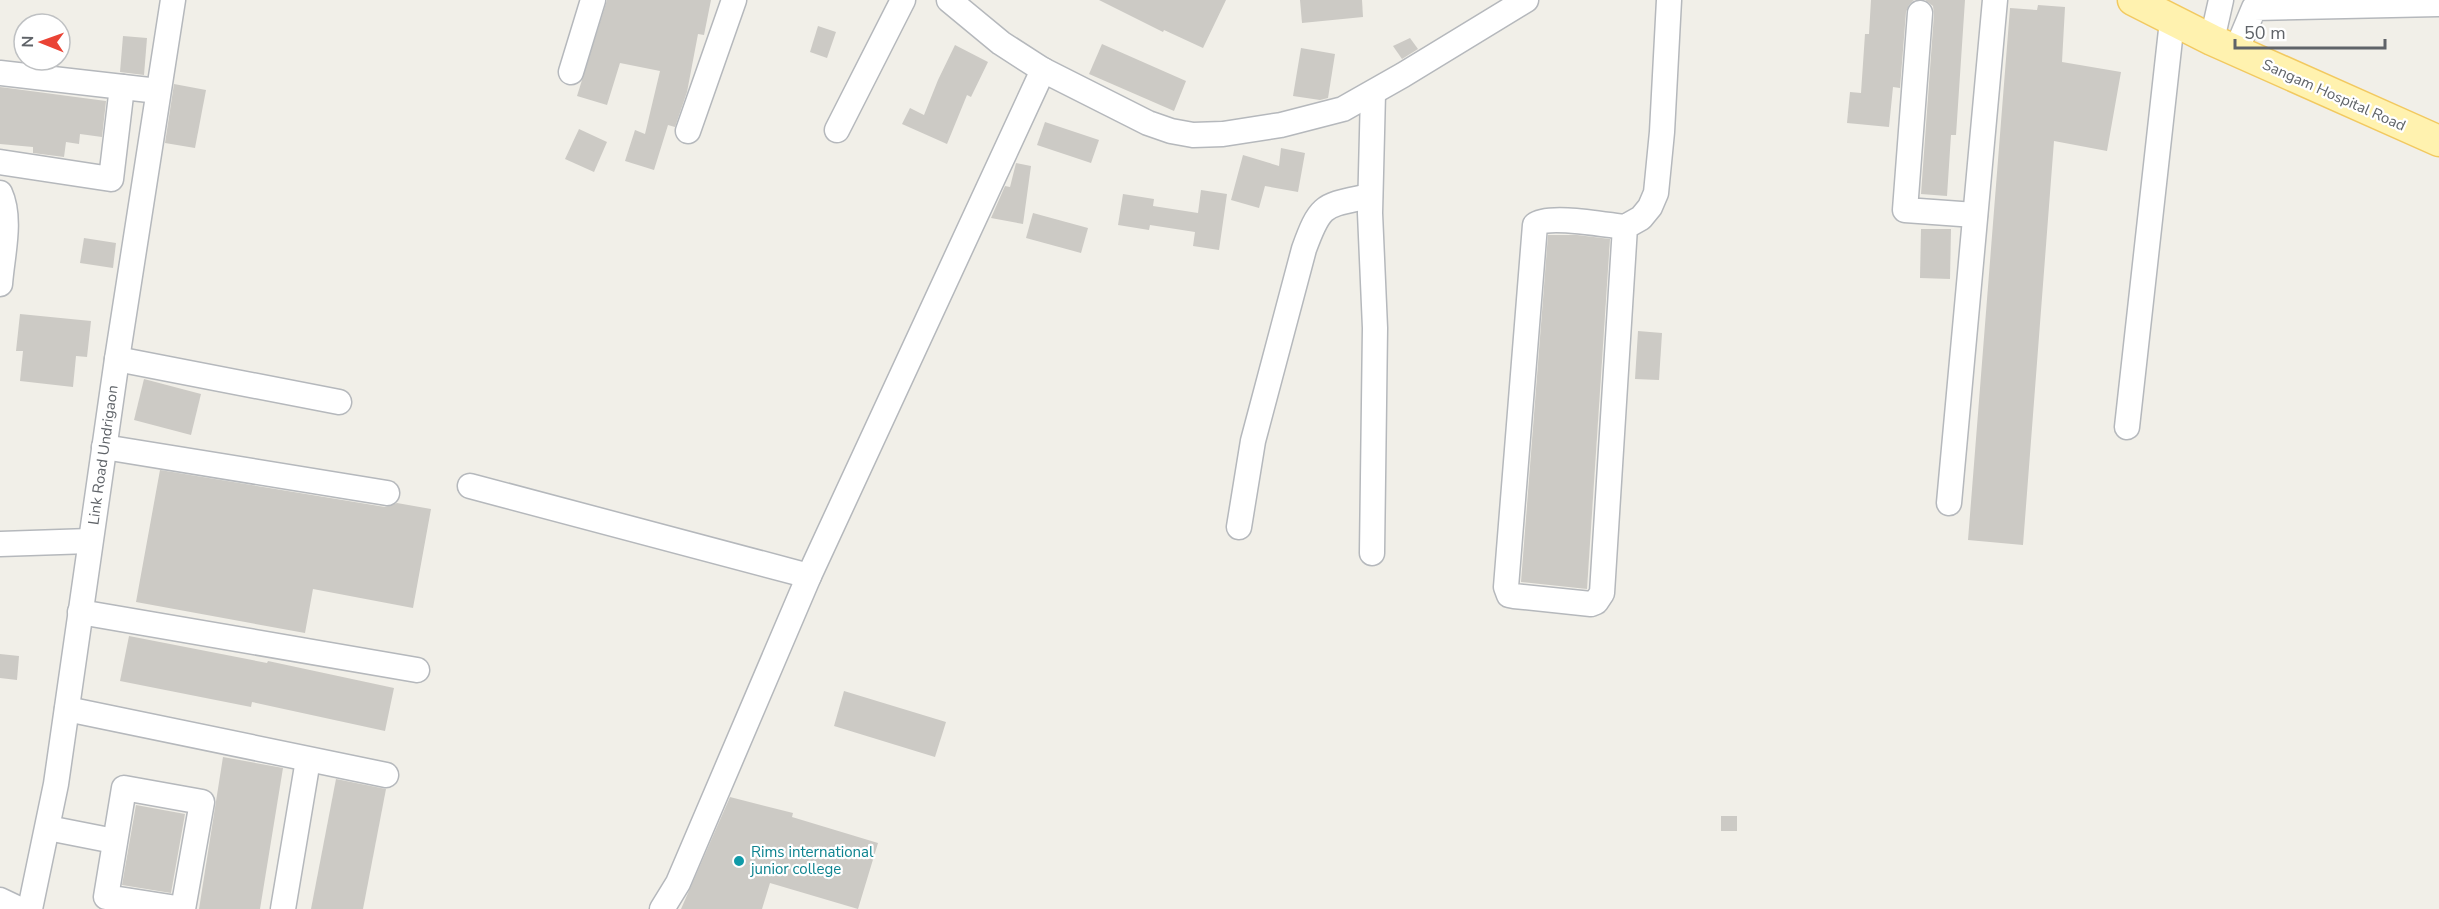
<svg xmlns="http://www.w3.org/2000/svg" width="2439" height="909" font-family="'Nunito Sans',sans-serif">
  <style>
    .building { fill: #cccac5 }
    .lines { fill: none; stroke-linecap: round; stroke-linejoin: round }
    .minor-casing { stroke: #b5b8bc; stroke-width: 27 }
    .major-casing { stroke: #f2c960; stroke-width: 33 }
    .minor { stroke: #fff; stroke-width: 24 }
    .major { stroke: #fff2af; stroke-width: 30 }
    .culture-dot { fill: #0f9aa8; stroke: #fff; stroke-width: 2 }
    .labels { text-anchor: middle; stroke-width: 4.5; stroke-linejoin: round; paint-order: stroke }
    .street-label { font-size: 15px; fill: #5f6368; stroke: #fff }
    .culture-label { font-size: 15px; fill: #0d838f; stroke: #fff; text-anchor: start }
  </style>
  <rect width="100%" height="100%" fill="#f1efe8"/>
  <!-- building -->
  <g class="building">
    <polygon points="607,0 711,0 704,35 698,34 687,92 675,127 668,125 654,170 625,161 635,130 645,134 660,71 620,63 607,105 577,96"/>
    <polygon points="1099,0 1226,0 1203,48 1164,30 1163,32"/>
    <polygon points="1300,0 1362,0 1363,17 1302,23"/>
    <polygon points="1871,0 1914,0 1909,5 1906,12 1900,88 1893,87 1889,127 1847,123 1850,92 1861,93 1865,34 1869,34"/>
    <polygon points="1925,0 1965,0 1956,135 1951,135 1947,196 1921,194 1934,14 1933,6"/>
    <polygon points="2038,5 2065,7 2062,62 2121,72 2107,151 2054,141 2023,545 1968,540 2010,8 2037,10"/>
    <polygon points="818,26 836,32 827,58 810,52"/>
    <polygon points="123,36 147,38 144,75 120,72"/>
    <polygon points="1410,38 1418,49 1402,59 1393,46"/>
    <polygon points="1102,44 1186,81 1174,111 1089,74"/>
    <polygon points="955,45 988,62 971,97 967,95 947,144 902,124 910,108 924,115 938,80"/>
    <polygon points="1301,48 1335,54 1328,98 1320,100 1293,96"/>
    <polygon points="174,84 206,90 195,148 165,143"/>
    <polygon points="0,87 106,101 102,137 80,134 79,144 66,142 64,157 33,153 33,147 0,144"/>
    <polygon points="1045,122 1099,140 1091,163 1037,145"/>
    <polygon points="579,129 607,142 594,172 565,159"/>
    <polygon points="1281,148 1305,153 1298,192 1265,186 1259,208 1231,200 1243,155 1279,166"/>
    <polygon points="1016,163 1031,166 1023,224 991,218 1005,186 1010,187"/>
    <polygon points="1201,190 1227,194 1219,250 1193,246 1195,232 1150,225 1149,230 1118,225 1123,194 1154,199 1153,206 1198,213"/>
    <polygon points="1033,213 1088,228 1081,253 1026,238"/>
    <polygon points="1921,229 1951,229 1950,279 1920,278"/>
    <polygon points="1548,235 1577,235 1610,239 1587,589 1521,582"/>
    <polygon points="84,238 116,243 113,268 80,263"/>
    <polygon points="20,314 91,321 87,357 76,356 73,387 20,381 23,351 16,351"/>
    <polygon points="1638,331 1662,333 1659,380 1635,379"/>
    <polygon points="144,379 201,394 191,435 134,420"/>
    <polygon points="160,470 385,507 397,503 431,509 413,608 313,589 305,633 136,602"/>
    <polygon points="129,636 267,663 268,661 394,688 385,731 252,702 251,707 120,681"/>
    <polygon points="0,654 19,656 17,680 0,678"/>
    <polygon points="844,691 946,722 935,757 834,726"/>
    <polygon points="223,757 283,768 260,909 199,909"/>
    <polygon points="336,779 386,789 363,909 311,909"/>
    <polygon points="730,797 793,813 792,817 878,843 858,909 770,883 762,909 681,909"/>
    <polygon points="136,805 185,814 171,893 122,885"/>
    <rect x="1721" y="816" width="16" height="15"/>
  </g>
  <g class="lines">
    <!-- minor casing -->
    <g class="minor-casing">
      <g id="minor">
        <polyline points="949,0 1001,43 1043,70 1148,123 1171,131 1193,135 1223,134 1281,125 1343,109 1403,75 1526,0"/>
        <polyline points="1920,13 1905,210 1975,215"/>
        <polyline points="2212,40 2221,0"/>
        <polyline points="2236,51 2254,8 2439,4"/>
        <polyline points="571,72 593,0"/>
        <polyline points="0,73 158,91"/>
        <polyline points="837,130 903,0"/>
        <polyline points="688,131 734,0"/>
        <polyline points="0,162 111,179 122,87"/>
        <path d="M0,193C12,219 2,256 0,284"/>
        <path d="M1625,227C1606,225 1548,214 1535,225L1506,587L1509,595L1514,596L1591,604L1596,602L1602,593L1625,227L1641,218L1650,207L1656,193L1662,132L1669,0"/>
        <polyline points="117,359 339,402"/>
        <polyline points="2127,427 2172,21"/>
        <polyline points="104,447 387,493"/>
        <polyline points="470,486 809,576"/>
        <polyline points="1949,503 1995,0"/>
        <path d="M1239,527L1253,441L1304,249C1321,202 1324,206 1370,196"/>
        <polyline points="0,544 90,541"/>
        <polyline points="1372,553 1375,328 1370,213 1373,93"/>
        <polyline points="80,612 417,670"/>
        <polyline points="67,709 386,775"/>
        <polygon points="124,788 202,802 183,909 106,897"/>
        <polyline points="48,828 114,841"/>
        <polyline points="0,900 19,909"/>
        <polyline points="30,909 56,784 117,359 173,0"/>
        <polyline points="283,909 308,760"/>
        <polyline points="662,909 678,883 809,576 1043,70"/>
      </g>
    </g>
    <!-- major casing -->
    <g class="major-casing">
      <polyline id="major" points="2133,0 2212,40 2439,141"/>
    </g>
    <!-- minor -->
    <use href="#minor" class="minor"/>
    <!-- major -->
    <use href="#major" class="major"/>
  </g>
  <!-- markers -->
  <circle class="culture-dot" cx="739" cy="861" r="6"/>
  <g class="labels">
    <!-- street labels -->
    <g class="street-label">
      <text transform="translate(2334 95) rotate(24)" y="5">Sangam Hospital Road</text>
      <text transform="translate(103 455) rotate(-82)" y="5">Link Road Undrigaon</text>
    </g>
    <!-- culture labels -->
    <g class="culture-label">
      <text x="751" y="857">Rims international<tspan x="751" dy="17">junior college</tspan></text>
    </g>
  </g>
  <!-- north arrow -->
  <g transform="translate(42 42) rotate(271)"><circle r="28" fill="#ffffff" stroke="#bfc1c3" stroke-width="1.5"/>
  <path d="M0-4.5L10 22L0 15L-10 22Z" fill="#ea4335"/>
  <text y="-9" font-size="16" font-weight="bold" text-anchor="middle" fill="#5f6368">N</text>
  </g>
  <!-- scale -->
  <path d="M2235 39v9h150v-9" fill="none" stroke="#5f6368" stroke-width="3"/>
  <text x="2244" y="39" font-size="18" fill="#5f6368" stroke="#ffffff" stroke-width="4.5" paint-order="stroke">50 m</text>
</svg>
